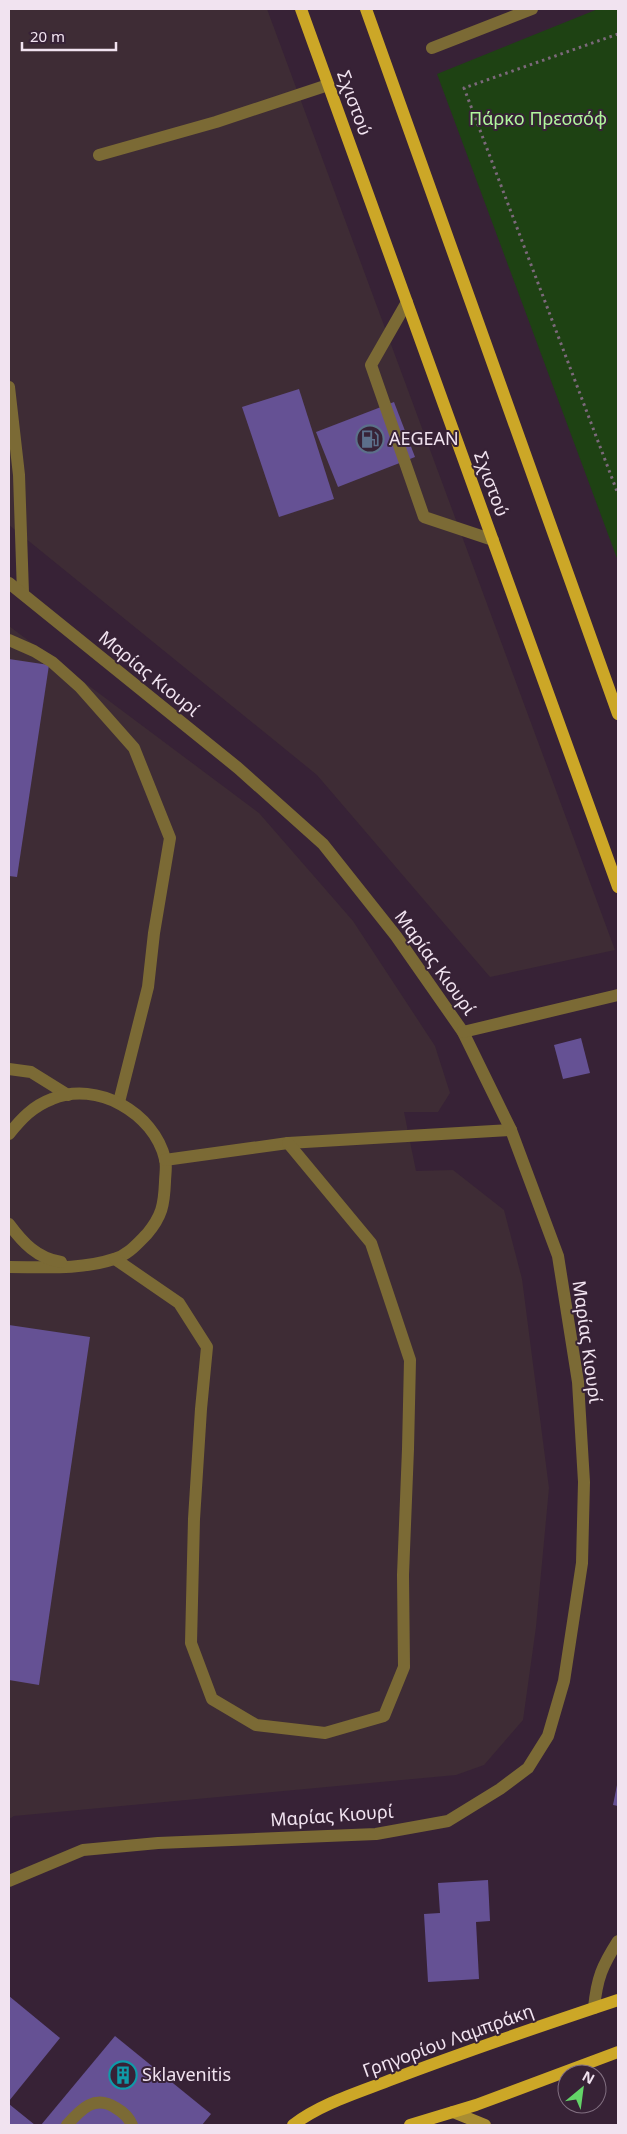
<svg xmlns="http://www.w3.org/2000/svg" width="627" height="2134" font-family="'Noto Sans',sans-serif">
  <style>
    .industrial { fill: #3e2c35 }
    .green { fill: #1e4213 }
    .building { fill: #655194 }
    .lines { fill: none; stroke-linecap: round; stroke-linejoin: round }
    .path { stroke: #7c697b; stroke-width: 3; stroke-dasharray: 2.5 4; stroke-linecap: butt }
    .service { stroke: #7b6a35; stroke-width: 12 }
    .minor { stroke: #7b6a35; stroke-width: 12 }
    .secondary { stroke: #a98d32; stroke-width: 12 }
    .primary { stroke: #cca727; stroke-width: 12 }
    .labels { text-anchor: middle; stroke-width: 4; stroke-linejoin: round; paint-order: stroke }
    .street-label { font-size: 18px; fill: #f1e3f0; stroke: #372236 }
    .park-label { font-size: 18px; fill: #b1f79e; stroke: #372236 }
    .poi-label { font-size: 18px; fill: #f1e3f0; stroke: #372236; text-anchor: start }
  </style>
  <rect width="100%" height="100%" fill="#372236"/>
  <!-- industrial -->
  <g class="industrial">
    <polygon points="9,9 267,9 615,950 490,977 317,775 9,525"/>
    <polygon points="9,626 259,813 353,921 435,1046 450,1093 438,1112 404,1112 416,1171 453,1170 504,1210 522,1279 549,1488 536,1627 523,1720 484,1765 456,1775 14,1816 9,1819"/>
  </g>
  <!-- green -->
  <polygon class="green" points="598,9 618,9 618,561 437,74"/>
  <!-- building -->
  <g class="building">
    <polygon points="299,389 334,499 279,517 242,407"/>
    <polygon points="394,402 415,457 338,487 316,432"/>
    <polygon points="9,659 49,665 17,877 9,876"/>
    <polygon points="581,1038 590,1073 563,1079 554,1045"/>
    <polygon points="9,1325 90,1337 39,1685 9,1680"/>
    <polygon points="617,1785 618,1785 618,1806 613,1805"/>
    <polygon points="488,1880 490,1921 476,1922 479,1979 428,1982 424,1914 440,1913 438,1883"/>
    <polygon points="9,1996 60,2038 9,2101"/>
    <polygon points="115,2036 211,2114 202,2125 41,2125"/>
    <polygon points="9,2104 35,2125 9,2125"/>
  </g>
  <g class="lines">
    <!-- path -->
    <polyline class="path" points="618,34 464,88 618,494"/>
    <!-- service -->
    <g class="service">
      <polyline points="99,155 216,122 328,85"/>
      <polyline points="407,302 371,365 424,517 493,540"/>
      <polyline points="9,387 19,475 23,593"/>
      <polyline points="9,640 34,651 52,662 80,687 134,748 170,838 154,933 148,987 119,1102"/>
      <polyline points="9,1069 31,1072 68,1095"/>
      <path d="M9,1134C21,1119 33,1106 52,1099C97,1080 154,1113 165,1159C167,1166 165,1175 165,1182C164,1205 162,1216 147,1234C137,1244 128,1255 114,1259C81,1270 43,1267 9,1267"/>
      <polyline points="165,1160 288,1143 511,1130"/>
      <path d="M9,1224C23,1243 37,1258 61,1262"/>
      <polyline points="115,1259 179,1303 207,1347 201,1409 194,1519 191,1643 212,1699 256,1725 325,1733 384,1716 404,1667 403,1575 408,1449 410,1360 371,1243 288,1143"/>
      <path d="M594,2008C597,1978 602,1966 618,1941"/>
      <path d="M67,2125C81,2109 95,2094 116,2108C123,2112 129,2118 132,2125"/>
    </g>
    <!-- minor -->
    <g class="minor">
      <polyline points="432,48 532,9"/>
      <polyline points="9,583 238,768 323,844 396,936 463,1032 511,1130 558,1256 578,1382 584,1482 582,1563 564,1681 548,1736 528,1768 500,1789 448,1821 376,1834 158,1843 83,1850 9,1881"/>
      <polyline points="463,1032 618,995"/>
    </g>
    <!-- secondary -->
    <polyline class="secondary" points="453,2112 485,2125"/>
    <!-- primary -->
    <g class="primary">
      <polyline points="301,9 618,887"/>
      <polyline points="366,9 618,714"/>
      <path d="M293,2125C322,2103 360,2092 393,2079C467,2051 543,2025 618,2000"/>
      <polyline points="410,2125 476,2105 618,2052"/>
    </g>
  </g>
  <!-- icons -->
  <defs>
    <g id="fuel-ring" transform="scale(1.4375)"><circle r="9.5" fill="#372236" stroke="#5c6f8a" stroke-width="1.5"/><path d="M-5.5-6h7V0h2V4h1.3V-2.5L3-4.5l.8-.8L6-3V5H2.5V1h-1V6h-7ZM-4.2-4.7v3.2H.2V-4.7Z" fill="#5c6f8a"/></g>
    <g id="building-ring" transform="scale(1.4375)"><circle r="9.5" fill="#372236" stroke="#0f9aa8" stroke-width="1.5"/><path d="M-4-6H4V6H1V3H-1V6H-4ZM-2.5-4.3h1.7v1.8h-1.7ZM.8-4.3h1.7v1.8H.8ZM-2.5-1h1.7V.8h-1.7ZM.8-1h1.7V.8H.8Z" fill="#0f9aa8"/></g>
  </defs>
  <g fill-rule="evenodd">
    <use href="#fuel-ring" x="370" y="439"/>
    <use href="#building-ring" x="123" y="2075"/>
  </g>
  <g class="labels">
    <!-- street labels -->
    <g class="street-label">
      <text transform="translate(354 103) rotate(70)" y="6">Σχιστού</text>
      <text transform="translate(491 484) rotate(70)" y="6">Σχιστού</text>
      <text transform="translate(149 674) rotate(39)" y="6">Μαρίας Κιουρί</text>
      <text transform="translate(435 963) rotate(54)" y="6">Μαρίας Κιουρί</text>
      <text transform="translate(587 1342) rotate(82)" y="6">Μαρίας Κιουρί</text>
      <text transform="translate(332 1816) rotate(-4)" y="6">Μαρίας Κιουρί</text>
      <text transform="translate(448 2041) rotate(-20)" y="6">Γρηγορίου Λαμπράκη</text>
    </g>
    <!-- park labels -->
    <g class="park-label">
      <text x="538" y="125">Πάρκο Πρεσσόφ</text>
    </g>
    <!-- poi labels -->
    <g class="poi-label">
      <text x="389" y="445">AEGEAN</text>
      <text x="142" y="2081">Sklavenitis</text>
    </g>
  </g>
  <!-- border -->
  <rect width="627" height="2134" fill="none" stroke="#f1e3f0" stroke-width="20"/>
  <!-- north arrow -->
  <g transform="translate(582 2089) rotate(29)"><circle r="24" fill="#372236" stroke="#816f80"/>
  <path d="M0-4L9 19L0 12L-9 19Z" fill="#63d468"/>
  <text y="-8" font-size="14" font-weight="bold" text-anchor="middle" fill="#f1e3f0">N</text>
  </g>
  <!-- scale -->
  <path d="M22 42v8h94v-8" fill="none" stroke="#f1e3f0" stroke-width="2.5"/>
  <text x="30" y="42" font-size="15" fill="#f1e3f0" stroke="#372236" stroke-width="4" paint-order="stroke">20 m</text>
</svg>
